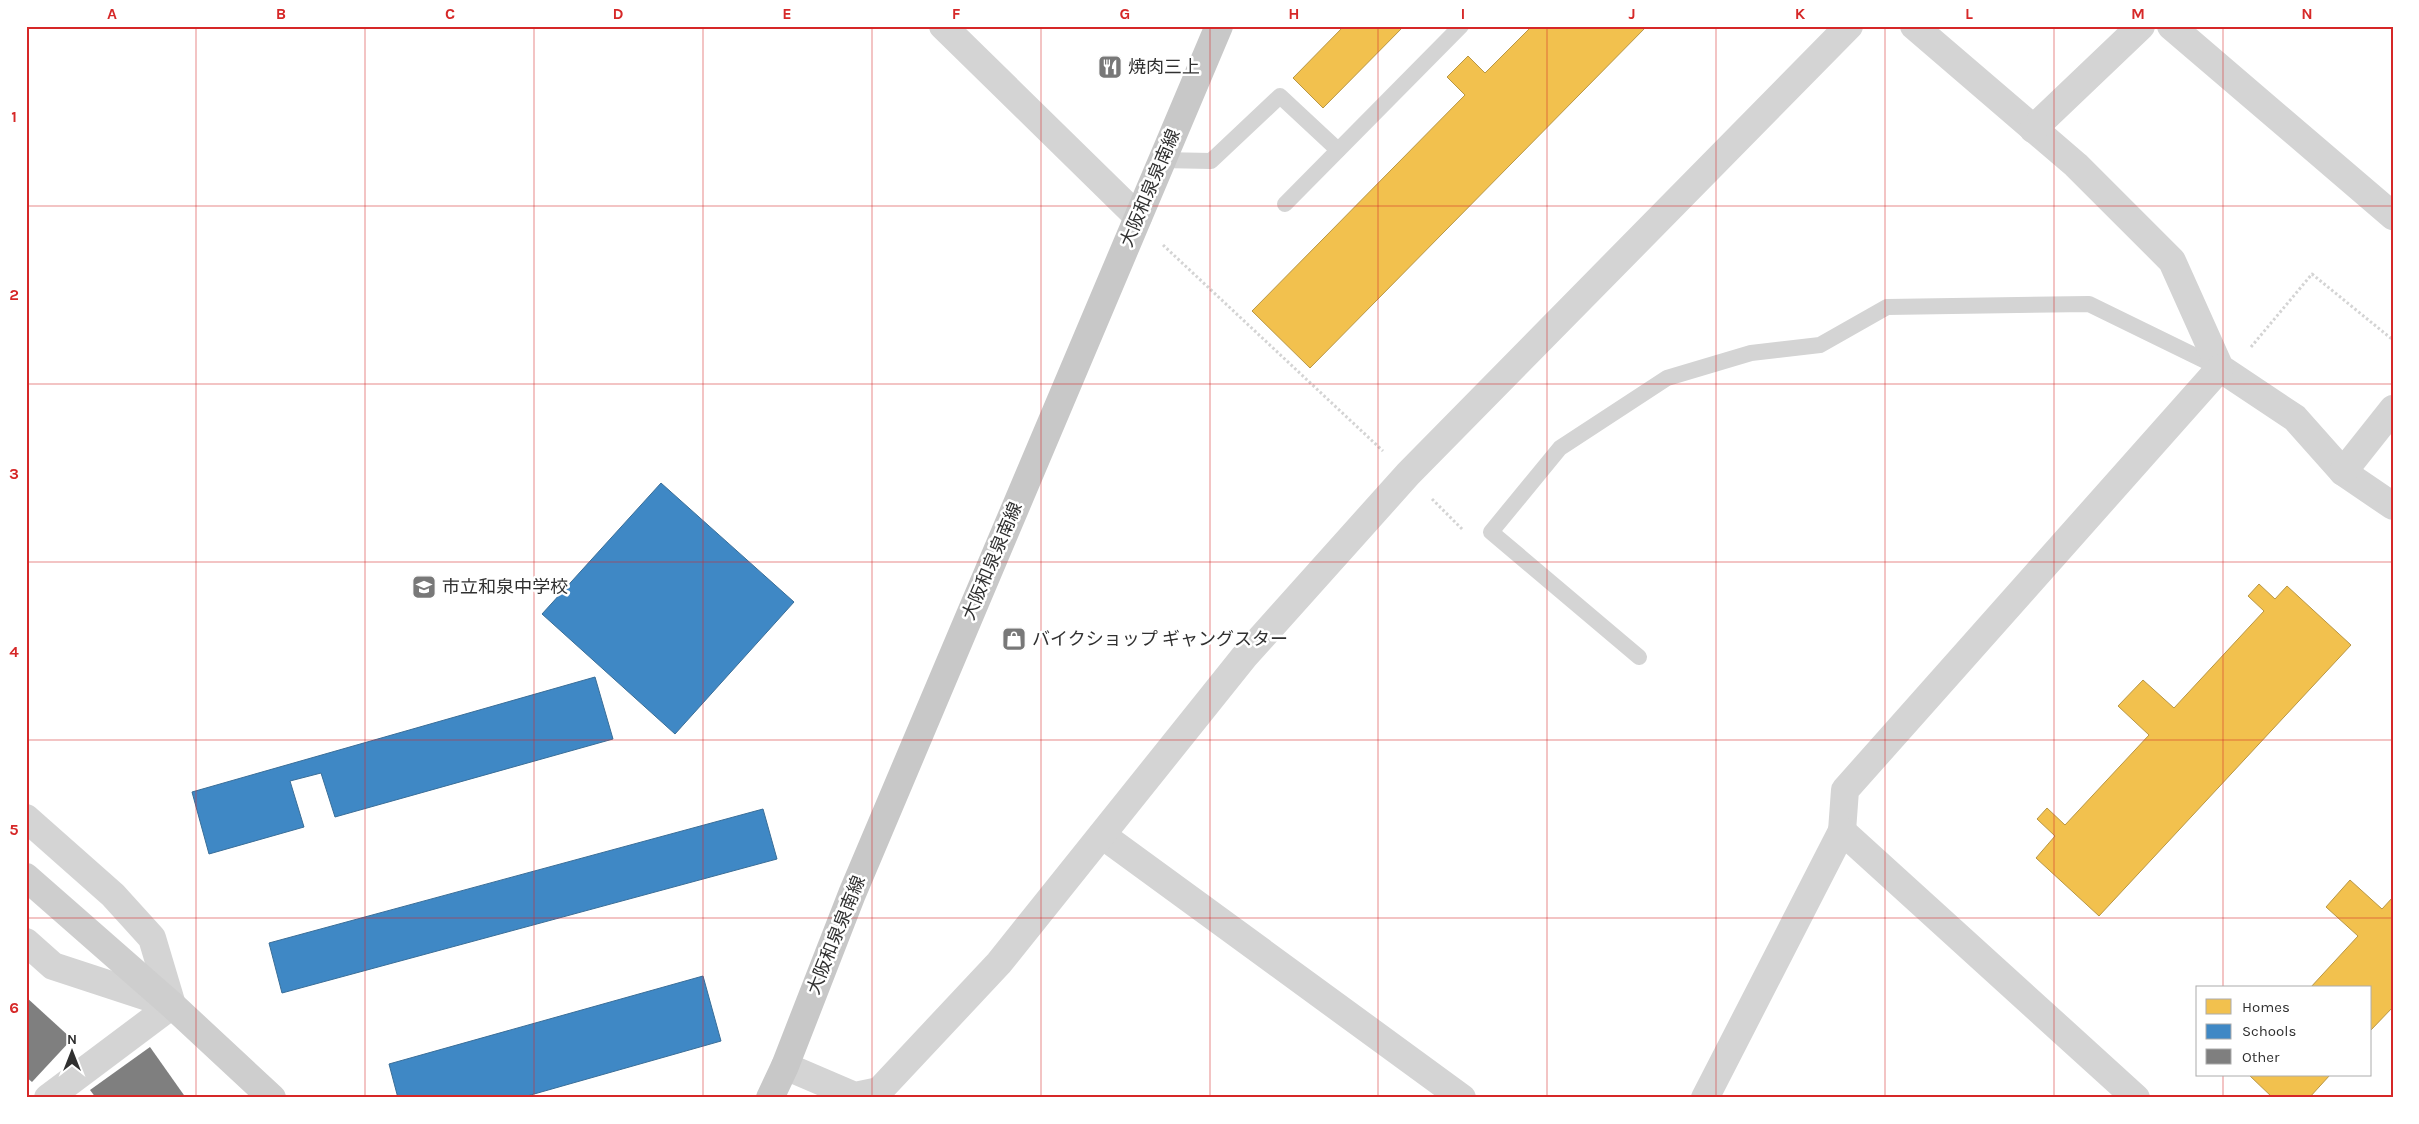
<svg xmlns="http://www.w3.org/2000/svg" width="2419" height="1124" font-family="Karla,'Noto Sans JP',sans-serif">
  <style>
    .homes { fill: #f2c14e; stroke: #b89645 }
    .schools { fill: #3f88c5; stroke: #3a6e98 }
    .building { fill: #7f7f7f }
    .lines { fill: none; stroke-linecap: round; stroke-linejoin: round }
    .path { stroke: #d4d4d4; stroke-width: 3; stroke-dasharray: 2.5 2.5; stroke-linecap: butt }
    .lane { stroke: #d4d4d4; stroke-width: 16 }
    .street { stroke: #d4d4d4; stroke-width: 28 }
    .secondary { stroke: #cecece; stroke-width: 28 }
    .primary { stroke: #c8c8c8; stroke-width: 28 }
    .grid { fill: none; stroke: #d62828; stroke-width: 1; stroke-opacity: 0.55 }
    .labels { text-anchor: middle; stroke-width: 5; stroke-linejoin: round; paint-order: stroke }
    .poi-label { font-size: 18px; fill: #303030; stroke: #fff; text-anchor: start }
    .street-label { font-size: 18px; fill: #303030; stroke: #fff }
    .neatline { fill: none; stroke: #d62828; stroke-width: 2 }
    .grid-label { font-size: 16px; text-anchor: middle; font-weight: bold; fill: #d62828 }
  </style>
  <rect width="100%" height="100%" fill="#fff"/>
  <!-- homes -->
  <g class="homes">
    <polygon points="1344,26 1404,26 1323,108 1293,78"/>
    <polygon points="1532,26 1647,26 1310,368 1252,311 1465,95 1447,77 1468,56 1485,73"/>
    <polygon points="2259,584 2275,599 2287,586 2351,645 2099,916 2036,858 2055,836 2037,819 2047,808 2065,825 2149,735 2118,706 2143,680 2174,708 2264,611 2248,596"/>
    <polygon points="2350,880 2382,909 2393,897 2393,1007 2370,1031 2370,988 2310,988 2358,936 2326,907"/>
    <polygon points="2249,1075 2330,1075 2309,1098 2273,1098"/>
  </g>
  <!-- schools -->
  <g class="schools">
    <polygon points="661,483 794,602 675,734 542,614"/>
    <polygon points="595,677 613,739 335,817 321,773 290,781 304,827 209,854 192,792"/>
    <polygon points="763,809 777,859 282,993 269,943"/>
    <polygon points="703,976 721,1041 520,1098 398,1098 389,1064"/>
  </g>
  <!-- building -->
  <g class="building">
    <polygon points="26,997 72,1039 32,1082 26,1077"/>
    <polygon points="150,1047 186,1098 96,1098 90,1090"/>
  </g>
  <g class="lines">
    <!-- path -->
    <g class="path">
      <polyline points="1163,245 1383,451"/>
      <polyline points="2251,347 2312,274 2393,340"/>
      <polyline points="1432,499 1463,530"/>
    </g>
    <!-- lane -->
    <g class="lane">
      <polyline points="1161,160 1211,161 1280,96 1338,150"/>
      <polyline points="1285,204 1461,26"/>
      <polyline points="1639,657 1491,532 1560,448 1667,378 1751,353 1820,345 1887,307 2089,304 2220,368"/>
    </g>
    <!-- street -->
    <g class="street">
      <polyline points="943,26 1138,217"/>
      <polyline points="1914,26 2076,165 2172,261 2220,368 2295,418 2343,472 2393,506"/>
      <polyline points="2171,26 2393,216"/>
      <polyline points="2033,129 2141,26"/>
      <polyline points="2343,472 2393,409"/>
      <polyline points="26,818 113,895 152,938 172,1005"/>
      <polyline points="1842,831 1845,790 2220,368"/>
      <polyline points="1102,835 1462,1098"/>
      <polyline points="26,942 53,966 172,1005"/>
      <polyline points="785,1066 855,1096 879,1091 999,963 1244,657 1408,474 1849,26"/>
      <polyline points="48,1098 172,1005"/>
      <polyline points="1705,1098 1842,831 2136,1098"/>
    </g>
    <!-- secondary -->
    <polyline class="secondary" points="26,877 172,1005 272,1098"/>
    <!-- primary -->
    <polyline class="primary" points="770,1098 785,1066 852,894 1219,26"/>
  </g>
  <!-- grid -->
  <path class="grid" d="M196,26V1098M365,26V1098M534,26V1098M703,26V1098M872,26V1098M1041,26V1098M1210,26V1098M1378,26V1098M1547,26V1098M1716,26V1098M1885,26V1098M2054,26V1098M2223,26V988M26,206H2393M26,384H2393M26,562H2393M26,740H2393M26,918H2393M2223,1075V1098"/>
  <!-- icons -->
  <defs>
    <g id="restaurant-square" transform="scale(1.25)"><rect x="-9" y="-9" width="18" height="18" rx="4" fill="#787878" stroke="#fff"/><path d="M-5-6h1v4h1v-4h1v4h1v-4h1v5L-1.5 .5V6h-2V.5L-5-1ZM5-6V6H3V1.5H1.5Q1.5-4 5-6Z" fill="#fff"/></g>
    <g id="school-square" transform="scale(1.25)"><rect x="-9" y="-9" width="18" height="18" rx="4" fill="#787878" stroke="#fff"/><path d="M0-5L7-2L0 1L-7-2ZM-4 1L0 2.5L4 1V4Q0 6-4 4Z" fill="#fff"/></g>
    <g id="shop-square" transform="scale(1.25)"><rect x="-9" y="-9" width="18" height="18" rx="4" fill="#787878" stroke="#fff"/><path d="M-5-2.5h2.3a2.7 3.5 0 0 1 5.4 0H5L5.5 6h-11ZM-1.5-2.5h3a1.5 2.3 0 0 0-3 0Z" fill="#fff"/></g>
  </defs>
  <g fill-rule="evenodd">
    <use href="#restaurant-square" x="1110" y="67"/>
    <use href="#school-square" x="424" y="587"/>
    <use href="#shop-square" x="1014" y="639"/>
  </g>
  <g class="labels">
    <!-- poi labels -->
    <g class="poi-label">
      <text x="1128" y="73">焼肉三上</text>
      <text x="442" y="593">市立和泉中学校</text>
      <text x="1032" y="645">バイクショップ ギャングスター</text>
    </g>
    <!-- street labels -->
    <g class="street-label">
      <text transform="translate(1150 188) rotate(-67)" y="6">大阪和泉泉南線</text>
      <text transform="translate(992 561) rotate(-67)" y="6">大阪和泉泉南線</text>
      <text transform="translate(836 935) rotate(-68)" y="6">大阪和泉泉南線</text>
    </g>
  </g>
  <!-- border -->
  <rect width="2419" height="1124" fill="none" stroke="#ffffff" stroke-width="55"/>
  <!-- legend -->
  <rect x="2196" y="986" width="175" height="90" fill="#ffffff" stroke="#acacac"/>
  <rect x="2206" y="999" width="25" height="15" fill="#f2c14e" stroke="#acacac"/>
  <text x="2242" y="1012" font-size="15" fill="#303030">Homes</text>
  <rect x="2206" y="1024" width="25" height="15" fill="#3f88c5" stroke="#acacac"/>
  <text x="2242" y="1036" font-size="15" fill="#303030">Schools</text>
  <rect x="2206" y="1049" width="25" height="15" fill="#7f7f7f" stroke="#acacac"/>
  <text x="2242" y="1062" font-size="15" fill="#303030">Other</text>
  <!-- north arrow -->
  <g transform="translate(72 1052)" stroke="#ffffff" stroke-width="4" paint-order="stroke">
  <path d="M0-4L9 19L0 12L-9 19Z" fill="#303030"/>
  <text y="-8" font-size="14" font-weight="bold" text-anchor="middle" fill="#303030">N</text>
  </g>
  <rect x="28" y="28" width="2364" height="1068" class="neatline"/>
  <g class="grid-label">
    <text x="112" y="19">A</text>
    <text x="281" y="19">B</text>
    <text x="450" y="19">C</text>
    <text x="618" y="19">D</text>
    <text x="787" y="19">E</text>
    <text x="956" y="19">F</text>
    <text x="1125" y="19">G</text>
    <text x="1294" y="19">H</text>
    <text x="1463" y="19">I</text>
    <text x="1632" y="19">J</text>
    <text x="1800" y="19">K</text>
    <text x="1969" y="19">L</text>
    <text x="2138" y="19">M</text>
    <text x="2307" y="19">N</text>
    <text x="14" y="122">1</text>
    <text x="14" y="300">2</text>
    <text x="14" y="479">3</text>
    <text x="14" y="657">4</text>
    <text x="14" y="835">5</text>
    <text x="14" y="1013">6</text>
  </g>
</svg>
